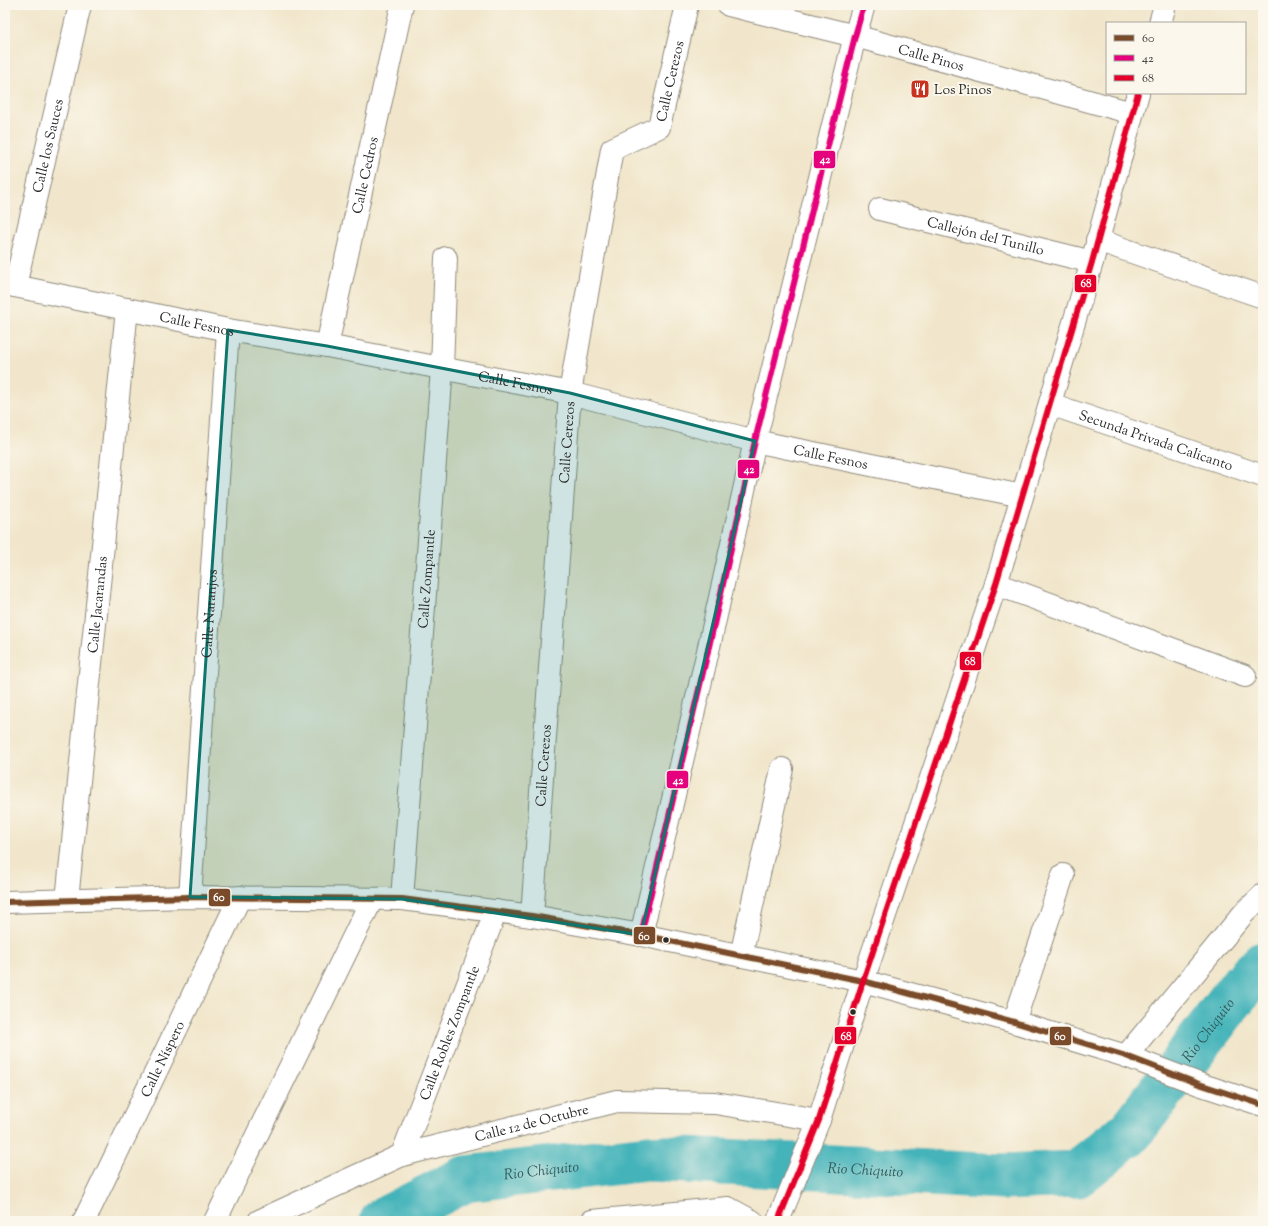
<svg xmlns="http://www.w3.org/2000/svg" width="1268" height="1226" font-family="'Sorts Mill Goudy',serif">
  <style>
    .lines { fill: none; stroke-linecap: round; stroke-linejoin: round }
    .river { stroke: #44b4ba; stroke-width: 47 }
    .minor-casing { stroke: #8e887b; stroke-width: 24 }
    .tertiary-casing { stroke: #8e887b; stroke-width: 24 }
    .primary-casing { stroke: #8e887b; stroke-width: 24 }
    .minor { stroke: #fff; stroke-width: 22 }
    .tertiary { stroke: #fff; stroke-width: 22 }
    .primary { stroke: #fff; stroke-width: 22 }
    .bus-1-casing { stroke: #fbf7ec; stroke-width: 9 }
    .bus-2-casing { stroke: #fbf7ec; stroke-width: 9 }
    .bus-3-casing { stroke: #fbf7ec; stroke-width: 9 }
    .bus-1 { stroke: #7a4b2a; stroke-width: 6 }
    .bus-2 { stroke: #e5007d; stroke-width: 6 }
    .bus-3 { stroke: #e4002b; stroke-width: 6 }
    .marked { fill: #0f766e; fill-opacity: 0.2; stroke: #0f766e; stroke-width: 3; stroke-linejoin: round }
    .bus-dot { fill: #2b2b2b; stroke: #fbf7ec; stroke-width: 1.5 }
    .labels { text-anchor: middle; stroke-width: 4; stroke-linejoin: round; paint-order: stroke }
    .street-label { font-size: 14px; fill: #2b2b2b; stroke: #fbf7ec }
    .poi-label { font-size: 14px; fill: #2b2b2b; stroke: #fbf7ec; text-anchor: start }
    .water-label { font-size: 15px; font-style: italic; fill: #345b5d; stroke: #fbf7ec }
    .line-badge { stroke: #fbf7ec; stroke-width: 1.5 }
    .badge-label { font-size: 11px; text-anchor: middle; font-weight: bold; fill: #fff }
  </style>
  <rect width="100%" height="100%" fill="#fbf7ec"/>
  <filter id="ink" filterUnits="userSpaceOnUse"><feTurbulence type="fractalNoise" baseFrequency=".025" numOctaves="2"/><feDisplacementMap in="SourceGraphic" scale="8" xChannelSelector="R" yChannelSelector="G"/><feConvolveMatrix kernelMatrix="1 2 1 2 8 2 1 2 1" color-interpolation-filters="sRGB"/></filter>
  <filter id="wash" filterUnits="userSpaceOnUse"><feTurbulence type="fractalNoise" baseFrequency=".012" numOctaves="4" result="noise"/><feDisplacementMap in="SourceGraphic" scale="16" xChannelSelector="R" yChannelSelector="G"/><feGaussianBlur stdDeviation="0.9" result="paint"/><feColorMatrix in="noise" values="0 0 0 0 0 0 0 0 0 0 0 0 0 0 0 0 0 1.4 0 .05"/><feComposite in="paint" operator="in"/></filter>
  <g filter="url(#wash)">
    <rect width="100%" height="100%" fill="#f1e6cb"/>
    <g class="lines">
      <!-- river -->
      <path class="river" id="s1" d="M383,1221L465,1179L648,1158L1002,1177L1077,1174L1131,1131L1244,983L1263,965"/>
    </g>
  </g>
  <g filter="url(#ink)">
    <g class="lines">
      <!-- minor casing -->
      <g class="minor-casing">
        <g id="minor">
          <path id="s2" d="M729,5L855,36L1132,113"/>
          <path id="s3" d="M880,209L1092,262"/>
          <polyline points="1097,240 1263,297"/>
          <path id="s4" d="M5,284L228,330L327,346L570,393L755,441L1022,496"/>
          <path id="s5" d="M15,286L80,5"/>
          <path id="s6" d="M327,346L402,5"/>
          <path id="s7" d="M1050,404L1263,476"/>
          <polyline points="996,584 1245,676"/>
          <path id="s8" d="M190,897L228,330"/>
          <path id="s9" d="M402,899L442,368L446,258"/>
          <path id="s10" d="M67,900L127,309"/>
          <path id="s11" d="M532,916L570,393L612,149L659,127L687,5"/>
          <polyline points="641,935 708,651 755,441 855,36 864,5"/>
          <polyline points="741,956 782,769"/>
          <polyline points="1014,1022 1063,875"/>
          <polyline points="1126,1056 1244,913 1263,895"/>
          <path id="s12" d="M402,1155L496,911"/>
          <path id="s13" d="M84,1221L240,897"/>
          <polyline points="215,1221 372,899"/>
          <path id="s14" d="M259,1221L402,1155L617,1101L715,1103L819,1120"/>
          <polyline points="592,1221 728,1208 752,1221"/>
        </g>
      </g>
      <!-- tertiary casing -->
      <g class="tertiary-casing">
        <g id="tertiary">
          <polyline points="1160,23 1165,5"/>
          <polyline points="778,1221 819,1120 863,981 996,584 1092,262 1138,93"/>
        </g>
      </g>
      <!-- primary casing -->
      <g class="primary-casing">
        <polyline id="primary" points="5,902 190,897 402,899 532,916 641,935 863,981 1014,1022 1126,1056 1199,1084 1263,1105"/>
      </g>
      <!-- minor -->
      <use href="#minor" class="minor"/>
      <!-- tertiary -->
      <use href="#tertiary" class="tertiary"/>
      <!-- primary -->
      <use href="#primary" class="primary"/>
      <!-- bus-1 casing -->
      <g class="bus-1-casing">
        <polyline id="bus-1" points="5,902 190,897 402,899 532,916 641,935 863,981 1014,1022 1126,1056 1199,1084 1263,1105"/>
      </g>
      <!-- bus-2 casing -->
      <g class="bus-2-casing">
        <polyline id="bus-2" points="641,935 708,651 755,441 855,36 864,5"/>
      </g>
      <!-- bus-3 casing -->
      <g class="bus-3-casing">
        <polyline id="bus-3" points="778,1221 819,1120 863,981 996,584 1092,262 1138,93"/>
      </g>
      <!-- bus-1 -->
      <use href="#bus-1" class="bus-1"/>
      <!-- bus-2 -->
      <use href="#bus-2" class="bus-2"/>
      <!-- bus-3 -->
      <use href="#bus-3" class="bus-3"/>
    </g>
  </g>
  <!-- marked area -->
  <path class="marked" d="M228,330L327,346L570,393L755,441L641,935L402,899L190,897Z"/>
  <!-- icons -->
  <defs>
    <g id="restaurant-square" transform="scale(1)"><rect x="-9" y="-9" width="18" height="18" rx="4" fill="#c8321e" stroke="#fbf7ec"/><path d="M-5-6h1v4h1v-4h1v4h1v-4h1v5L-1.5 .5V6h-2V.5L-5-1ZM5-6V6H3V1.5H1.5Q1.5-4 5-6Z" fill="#fff"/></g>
  </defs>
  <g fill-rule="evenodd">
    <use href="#restaurant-square" x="920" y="89"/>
  </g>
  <!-- markers -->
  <g class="bus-dot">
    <circle cx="666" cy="940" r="3.5"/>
    <circle cx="853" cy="1012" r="3.5"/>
  </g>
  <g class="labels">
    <!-- street labels -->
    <g class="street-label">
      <text dy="5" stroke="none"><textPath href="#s2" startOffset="209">Calle Pinos</textPath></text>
      <text dy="5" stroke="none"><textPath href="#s11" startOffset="871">Calle Cerezos</textPath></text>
      <text dy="5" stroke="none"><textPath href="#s5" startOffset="144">Calle los Sauces</textPath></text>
      <text dy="5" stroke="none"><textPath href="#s6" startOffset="175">Calle Cedros</textPath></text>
      <text dy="5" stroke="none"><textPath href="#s3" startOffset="109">Callejón del Tunillo</textPath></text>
      <text dy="5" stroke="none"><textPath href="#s4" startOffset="196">Calle Fesnos</textPath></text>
      <text dy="5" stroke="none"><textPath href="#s4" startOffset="520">Calle Fesnos</textPath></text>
      <text dy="5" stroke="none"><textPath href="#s7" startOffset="112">Secunda Privada Calicanto</textPath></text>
      <text dy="5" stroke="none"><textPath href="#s11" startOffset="475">Calle Cerezos</textPath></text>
      <text dy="5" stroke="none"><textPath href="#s4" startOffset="844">Calle Fesnos</textPath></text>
      <text dy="5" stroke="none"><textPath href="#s9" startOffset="321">Calle Zompantle</textPath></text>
      <text dy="5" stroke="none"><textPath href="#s10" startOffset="297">Calle Jacarandas</textPath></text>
      <text dy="5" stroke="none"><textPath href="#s8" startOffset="284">Calle Naranjos</textPath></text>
      <text dy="5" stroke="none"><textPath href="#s11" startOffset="151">Calle Cerezos</textPath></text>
      <text dy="5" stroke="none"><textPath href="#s12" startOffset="131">Calle Robles Zompantle</textPath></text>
      <text dy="5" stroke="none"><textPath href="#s13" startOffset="180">Calle Níspero</textPath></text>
      <text dy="5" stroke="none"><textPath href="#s14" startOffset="291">Calle 12 de Octubre</textPath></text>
    </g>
    <!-- poi labels -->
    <g class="poi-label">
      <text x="934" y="94">Los Pinos</text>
    </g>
    <!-- water labels -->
    <g class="water-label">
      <text dy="5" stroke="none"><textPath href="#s1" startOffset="902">Rio Chiquito</textPath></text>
      <text dy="5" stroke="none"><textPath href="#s1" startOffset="169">Rio Chiquito</textPath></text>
      <text dy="5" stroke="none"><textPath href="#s1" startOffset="494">Rio Chiquito</textPath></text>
    </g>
  </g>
  <g class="line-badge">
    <rect x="813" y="150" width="23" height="19" rx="4" fill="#e5007d"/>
    <rect x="1074" y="274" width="23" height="19" rx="4" fill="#e4002b"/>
    <rect x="737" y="459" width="23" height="20" rx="4" fill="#e5007d"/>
    <rect x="959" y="651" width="23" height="20" rx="4" fill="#e4002b"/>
    <rect x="666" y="770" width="23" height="19" rx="4" fill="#e5007d"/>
    <rect x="208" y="888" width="23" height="19" rx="4" fill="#7a4b2a"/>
    <rect x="633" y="926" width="23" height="19" rx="4" fill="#7a4b2a"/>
    <rect x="834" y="1026" width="23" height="19" rx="4" fill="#e4002b"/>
    <rect x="1049" y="1026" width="23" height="20" rx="4" fill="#7a4b2a"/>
  </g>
  <g class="badge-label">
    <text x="825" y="163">42</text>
    <text x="1086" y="287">68</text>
    <text x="749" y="473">42</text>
    <text x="970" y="665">68</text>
    <text x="678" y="784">42</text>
    <text x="219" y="901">60</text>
    <text x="644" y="940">60</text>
    <text x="846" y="1040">68</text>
    <text x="1060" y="1040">60</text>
  </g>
  <!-- margin -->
  <rect width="1268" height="1226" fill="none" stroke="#fbf7ec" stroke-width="20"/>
  <!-- legend -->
  <rect x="1106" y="22" width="140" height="72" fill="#fbf7ec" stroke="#a8a59f"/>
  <rect x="1114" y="35" width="20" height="6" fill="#7a4b2a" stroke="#a8a59f"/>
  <text x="1142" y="42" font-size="12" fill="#2b2b2b">60</text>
  <rect x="1114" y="55" width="20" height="6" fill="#e5007d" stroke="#a8a59f"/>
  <text x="1142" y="62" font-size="12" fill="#2b2b2b">42</text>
  <rect x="1114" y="75" width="20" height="6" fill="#e4002b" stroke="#a8a59f"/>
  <text x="1142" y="82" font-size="12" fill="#2b2b2b">68</text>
</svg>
